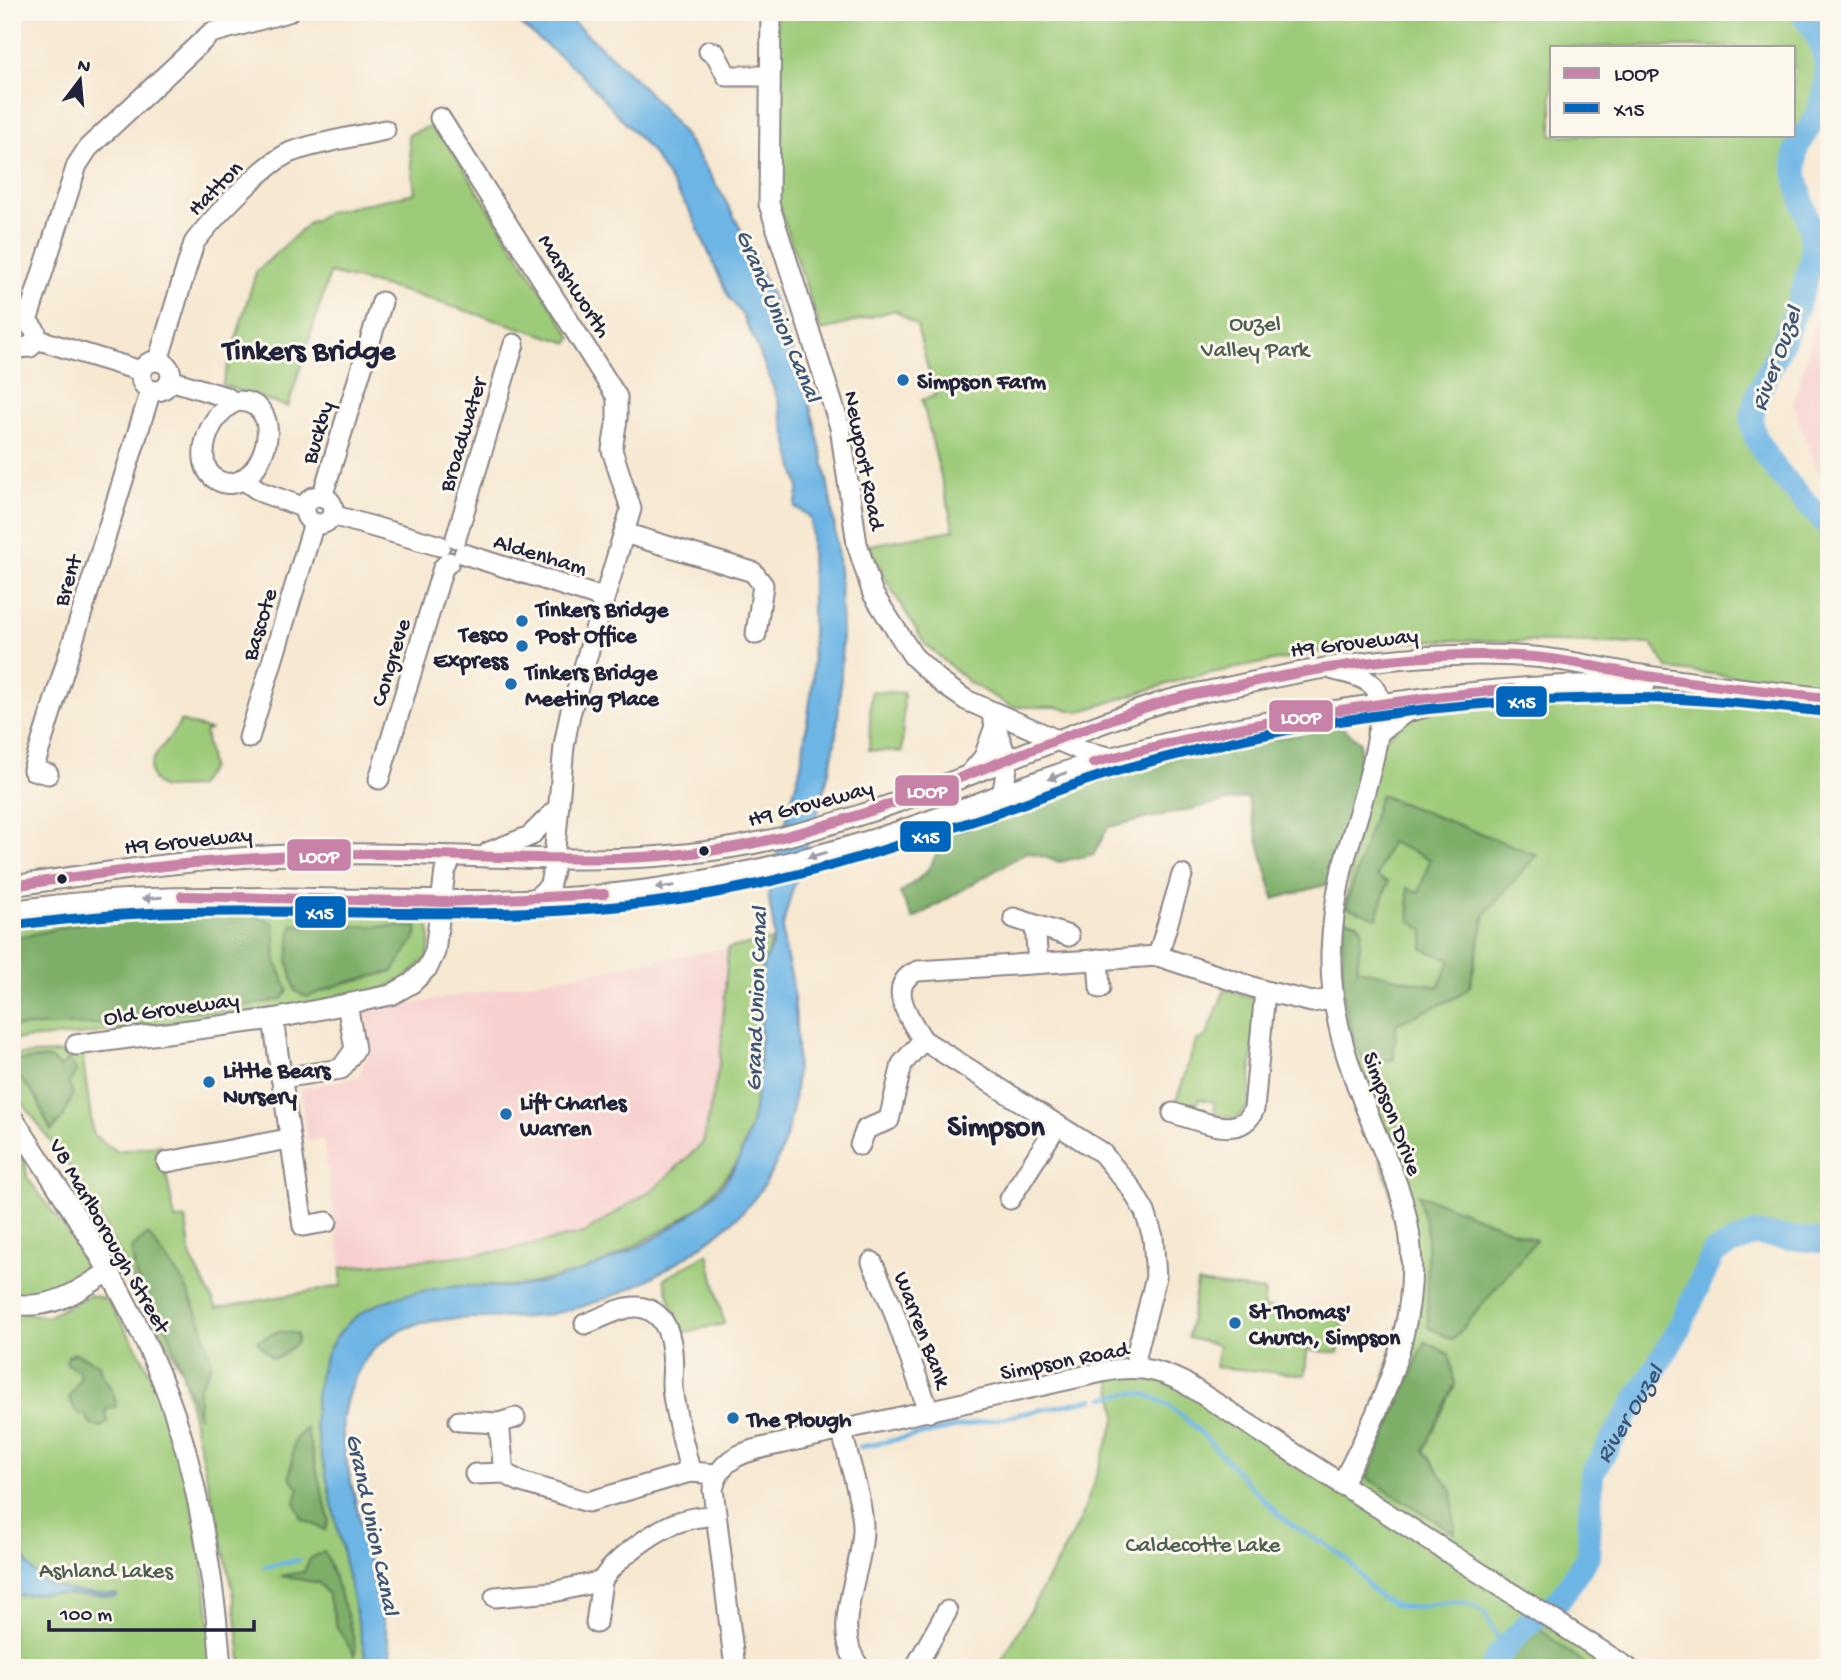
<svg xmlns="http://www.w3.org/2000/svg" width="1841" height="1680" font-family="'Gochi Hand',sans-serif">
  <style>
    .built { fill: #f7d0cf }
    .green { fill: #9ecb79; stroke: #60765a; stroke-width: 2; fill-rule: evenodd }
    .forest { fill: #7eaf69; stroke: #506852; stroke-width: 2 }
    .water { fill: #6db5e5; stroke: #486c90; stroke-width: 2 }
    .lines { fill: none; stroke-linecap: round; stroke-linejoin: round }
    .stream { stroke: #6db5e5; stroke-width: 4.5 }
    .river { stroke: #6db5e5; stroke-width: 24 }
    .minor-casing { stroke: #8c8586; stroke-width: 23 }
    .minor { stroke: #fff; stroke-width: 19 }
    .bus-1-casing { stroke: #fbf7ec; stroke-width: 16 }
    .bus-2-casing { stroke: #fbf7ec; stroke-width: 16 }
    .bus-1 { stroke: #c882a7; stroke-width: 10 }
    .bus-2 { stroke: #0065bd; stroke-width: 10 }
    .oneway { fill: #9c9ca7 }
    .poi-dot { fill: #1f6fb2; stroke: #fbf7ec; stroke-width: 2.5 }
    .bus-dot { fill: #22223b; stroke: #fbf7ec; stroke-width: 2.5 }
    .labels { text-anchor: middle; stroke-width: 6; stroke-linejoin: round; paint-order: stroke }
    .street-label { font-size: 23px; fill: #22223b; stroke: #fbf7ec }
    .park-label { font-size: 23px; fill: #4d5d51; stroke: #fbf7ec }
    .poi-label { font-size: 23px; font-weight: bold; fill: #22223b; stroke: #fbf7ec; text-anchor: start }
    .water-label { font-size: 24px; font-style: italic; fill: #3c5576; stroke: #fbf7ec }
    .district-label { font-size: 30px; font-weight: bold; fill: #22223b; stroke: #fbf7ec }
    .line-badge { stroke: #fbf7ec; stroke-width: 2.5 }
    .badge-label { font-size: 19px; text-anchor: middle; font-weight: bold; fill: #fff }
  </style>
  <rect width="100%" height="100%" fill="#fbf7ec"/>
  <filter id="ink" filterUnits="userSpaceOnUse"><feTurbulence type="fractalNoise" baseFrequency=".0143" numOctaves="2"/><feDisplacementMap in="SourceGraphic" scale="14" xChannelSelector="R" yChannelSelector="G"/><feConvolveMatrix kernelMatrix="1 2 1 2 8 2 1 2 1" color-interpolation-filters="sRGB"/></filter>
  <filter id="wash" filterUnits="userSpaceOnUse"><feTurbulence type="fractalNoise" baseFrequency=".00686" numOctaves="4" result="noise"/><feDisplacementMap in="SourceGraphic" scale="28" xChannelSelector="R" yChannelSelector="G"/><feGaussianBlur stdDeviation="1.57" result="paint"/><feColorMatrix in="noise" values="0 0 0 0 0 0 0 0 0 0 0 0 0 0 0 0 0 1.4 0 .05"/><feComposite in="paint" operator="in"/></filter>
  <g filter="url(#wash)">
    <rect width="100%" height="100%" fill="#f6e8d1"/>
    <!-- built -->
    <g class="built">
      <polygon points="1829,275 1829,482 1818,472 1793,404"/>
      <polygon points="728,948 720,1061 703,1144 656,1187 584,1233 505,1250 400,1261 342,1270 323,1140 307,1141 301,1089 359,1077 371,1041 366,1012"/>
    </g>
    <!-- green -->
    <g class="green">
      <path d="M777,12H1804L1825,55L1827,87L1813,124L1796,150L1797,182L1809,218L1811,259L1783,342L1765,378L1752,421L1768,461L1829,526V687L1668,669L1652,644L1448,640L1397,642L1339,648L1186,678L1079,712L1056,707H1012L970,683L925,644L886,580L869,545L954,530L922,400L935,396L917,326L895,310L821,331L777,200ZM1552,47H1794V135H1552Z"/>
      <polygon points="435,124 572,338 569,343 399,290 330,273 288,407 222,385 256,272 308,224 328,212 415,193 408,135"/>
      <polygon points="871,691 904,693 902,752 869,750"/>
      <polygon points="1629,691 1829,701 1829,1242 1754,1234 1714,1252 1678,1331 1592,1473 1588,1556 1558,1602 1542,1614 1626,1668 998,1668 1080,1521 1117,1416 1109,1370 1159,1371 1341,1485 1369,1433 1413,1275 1331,979 1373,750 1406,720 1431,710"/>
      <path d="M180,721L210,730L205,732L211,768L197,787L162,788C130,766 174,741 180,721Z"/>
      <path d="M172,906L411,911C436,924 430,932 428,957L405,979L384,989L289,1008L80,1035L12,1040V923L33,918Z"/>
      <path d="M772,940L762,970L758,1083L752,1122L738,1162L702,1205L671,1226L591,1270L518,1286H482L340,1331C322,1362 314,1390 315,1425L368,1668H242L233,1590L182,1371L85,1189L12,1088V1055L82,1052L93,1135L116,1151L161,1145L175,1220L186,1219L191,1258L217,1308L341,1286V1268L505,1251L584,1233L656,1187L703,1143L720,1061L728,948Z"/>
      <polygon points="1225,989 1256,999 1249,1106 1235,1119 1215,1113 1214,1102 1199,1099 1194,1110 1175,1104 1196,1041 1206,1037"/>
      <path d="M12,1131L24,1149L27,1177L68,1233L84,1265L80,1283C62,1295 32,1301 12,1293Z"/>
      <polygon points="708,1253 724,1324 680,1333 664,1279"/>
      <polygon points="1197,1283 1265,1291 1263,1307 1343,1319 1338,1353 1307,1350 1305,1375 1215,1367 1219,1345 1188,1338"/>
      <path d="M89,1295L107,1299C120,1322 137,1345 148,1369C190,1459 209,1569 212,1668H12V1310L47,1317Z"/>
    </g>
    <!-- forest -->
    <g class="forest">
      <path d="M1341,726L1360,742L1361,775L1329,884L1274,899L1247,797L1108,827L1094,854L1060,862L1027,852L913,919L900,893C921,878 938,866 939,838L1047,796L1159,760Z"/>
      <path d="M1380,795L1537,855L1485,914L1470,986L1459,996L1396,1024L1394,1060H1363C1341,1014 1339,968 1345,919L1358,923L1362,929L1357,969L1438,987L1451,960L1423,949L1424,931L1410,920L1407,888L1419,892L1430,859L1390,842L1377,877L1388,882L1377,918L1346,907Z"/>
      <polygon points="255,913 274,924 276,962 288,991 282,999 232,1009 155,1014 103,1024 12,1027 12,941 21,937 82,923"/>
      <polygon points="292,925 418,927 414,940 392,972 344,983 307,997 295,991 288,961"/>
      <path d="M50,1058L60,1068L69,1058L76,1071L69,1084L73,1094L64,1116L51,1131C45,1121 42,1109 37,1099C30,1086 13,1078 12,1061Z"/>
      <polygon points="1418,1194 1536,1240 1453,1340 1428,1327 1427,1232"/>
      <polygon points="148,1234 184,1283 201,1321 212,1364 199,1387 198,1417 169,1333 136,1276 131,1249"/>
      <polygon points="279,1331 297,1334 297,1342 280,1357 272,1358 257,1341"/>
      <polygon points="1425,1342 1449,1354 1455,1384 1424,1450 1452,1491 1455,1533 1367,1478"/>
      <path d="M75,1353L99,1364C100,1379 117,1390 116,1406L106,1410L108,1422L101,1427L91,1425L86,1416L77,1413L69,1398L80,1379L79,1372L66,1363L68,1356Z"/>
      <polygon points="306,1428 329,1519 326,1530 302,1519 295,1502 299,1488 290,1477 294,1441"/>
      <path d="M324,1551C331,1567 359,1642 355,1656L337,1627L328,1595L319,1583L281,1576L304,1572L310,1559Z"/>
      <polygon points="1533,1624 1590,1668 1500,1668"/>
    </g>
    <!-- water -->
    <g class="water">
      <path d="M505,12H561C598,43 633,74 665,111C702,155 731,208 756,260C823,404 853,559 838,718C834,769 815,819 800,867C794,886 786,907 783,927C781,945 791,968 793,987C802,1067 801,1158 737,1217C696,1254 641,1289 587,1305C568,1311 547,1316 527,1317C473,1320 401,1308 365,1360C354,1376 346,1397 343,1417C340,1446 351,1479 357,1508C369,1561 382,1614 395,1668H368L315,1425C313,1328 361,1296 451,1287C474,1284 498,1289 520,1286C589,1277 708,1226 739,1159C759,1116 760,1066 761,1019C761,1003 759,986 762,971C763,959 774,948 774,936C774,918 767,904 769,884L801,765L813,680L811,522L809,516L795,507L799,488L777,397L756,344L743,316L728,296L691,213L650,150L578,71Z"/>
      <path d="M12,1508C23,1518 21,1530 22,1544C27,1593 79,1593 117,1594L116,1597L45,1593L12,1596Z"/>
    </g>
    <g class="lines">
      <!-- stream -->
      <g class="stream">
        <path d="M1104,1398C1114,1396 1125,1393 1136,1393C1184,1395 1248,1493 1288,1522C1306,1535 1329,1544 1346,1559C1364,1575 1370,1596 1395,1605C1422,1614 1460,1589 1483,1612C1492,1622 1494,1636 1505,1648"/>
        <polyline points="860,1447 1094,1399"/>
        <polyline points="264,1567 299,1560"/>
      </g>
      <!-- river -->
      <g class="river">
        <path d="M1800,12C1832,43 1832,88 1812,124C1808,133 1798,142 1796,151C1789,188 1819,223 1811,261C1805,288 1794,316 1783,341C1773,364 1753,395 1752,420C1751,451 1808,504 1829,526"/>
        <path id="s1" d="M1491,1668L1498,1656L1525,1626L1558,1602L1588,1556L1592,1473L1678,1331L1714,1252L1754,1234L1829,1242"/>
      </g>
    </g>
  </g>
  <g filter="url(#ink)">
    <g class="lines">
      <!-- minor casing -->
      <g class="minor-casing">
        <g id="minor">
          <polyline points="771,12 769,204 840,427 857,544 873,594 913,656 943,684 966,700 1082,751 1109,757"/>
          <polyline points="709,51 715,53 727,76 768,76"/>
          <polyline points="440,118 617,397 617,419 612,450 631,509 570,714 564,746 553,871 549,887 534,900"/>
          <polyline points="27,321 77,165 88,148 211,33 288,12"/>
          <polyline points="12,325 27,321 36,332 36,339 30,347 18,348 12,345"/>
          <polyline points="36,339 141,371"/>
          <circle cx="156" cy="376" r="15"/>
          <path d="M158,361L194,243C211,220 268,159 294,151C323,141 355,137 385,130"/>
          <polyline points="170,380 226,397 233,402"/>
          <path d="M239,401C295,404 257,503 217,480C188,463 212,407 239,401Z"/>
          <polyline points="244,480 261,492 305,508"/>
          <circle cx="319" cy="510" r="14"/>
          <polyline points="322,497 382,302"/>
          <polyline points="332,515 440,546"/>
          <polyline points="624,533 753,572 763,585 756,634"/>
          <polyline points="456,538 514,344"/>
          <polyline points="464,554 603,598"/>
          <path d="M1334,670C1347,673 1369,677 1376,690C1393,721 1351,833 1342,869C1336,897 1332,925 1331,953C1329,1035 1365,1105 1395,1179C1438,1288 1391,1389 1341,1485"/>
          <polyline points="991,713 1008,762 1002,796"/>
          <polyline points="1377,734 1406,712 1426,707"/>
          <polyline points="249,738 314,523"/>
          <polyline points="48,774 33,770 151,390"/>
          <polyline points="969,775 984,757 994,729"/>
          <polyline points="379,779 443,568 449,562"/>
          <polyline points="489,852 530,836 557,809"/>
          <path d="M12,886C116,870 221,855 327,854C464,851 599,871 735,847C886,821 1021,747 1166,701C1193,693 1221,689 1248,683C1342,662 1437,650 1534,657C1568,660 1601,668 1635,674C1699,684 1764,691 1829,698"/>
          <path d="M12,911C233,877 457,922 678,885C746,873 814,858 881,837C958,813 1032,780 1109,758C1201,732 1294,716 1387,703C1472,691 1559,682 1645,685"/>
          <polyline points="1014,918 1069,936"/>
          <polyline points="1035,925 1038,963"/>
          <polyline points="1158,956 1182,875"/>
          <polyline points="1098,959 1100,988"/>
          <polyline points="273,1019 303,1226 327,1222"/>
          <polyline points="76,1045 273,1019 391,995 412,983 428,967 435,952 445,871 453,856"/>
          <polyline points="281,1078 341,1069 355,1049 347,1004"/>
          <path d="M1173,1113C1199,1120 1241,1142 1254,1109L1265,991"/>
          <path d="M12,1117C76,1214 146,1319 180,1431C201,1500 216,1596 221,1668"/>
          <polyline points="860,1145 866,1129 889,1120 902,1064 923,1040"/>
          <polyline points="167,1162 288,1139"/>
          <polyline points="1010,1199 1057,1125"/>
          <polyline points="872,1262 891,1304 929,1412"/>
          <path d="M12,1304C51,1310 76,1293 108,1272"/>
          <path d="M585,1324C600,1319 621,1306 637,1307C674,1310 674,1355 672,1381C671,1402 686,1450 690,1472"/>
          <path d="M1137,1367L1136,1356L1156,1277L1153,1237L1145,1212L1131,1188L1102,1153L923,1040C910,1020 884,984 918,971L1158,956L1265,991L1312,1002L1332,999"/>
          <polyline points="459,1421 499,1423 515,1418"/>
          <polyline points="499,1423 504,1473 521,1482 588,1502 690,1472 716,1474"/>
          <path d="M842,1431C848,1460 862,1498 863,1526C864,1572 828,1628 860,1668"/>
          <polyline points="475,1474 504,1473"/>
          <path d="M495,1597L553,1592L602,1581C613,1560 659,1527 682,1521C692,1517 704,1517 715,1515"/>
          <polyline points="596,1623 602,1581"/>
          <path d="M735,1668L713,1489C721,1451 756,1450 788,1442L1102,1372C1132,1365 1155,1368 1183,1382L1628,1668"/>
          <polyline points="915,1668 947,1611"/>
        </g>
      </g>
      <!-- minor -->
      <use href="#minor" class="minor"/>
      <!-- bus-1 casing -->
      <g class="bus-1-casing">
        <g id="bus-1">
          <path d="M1093,763C1231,724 1370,702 1512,689"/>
          <path d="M12,886C132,868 252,854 373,854C494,854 615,868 735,847C886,820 1021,746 1166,701C1193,693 1221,689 1248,683C1342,663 1438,650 1534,657C1568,660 1601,668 1635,674C1699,685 1764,691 1829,698"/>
          <polyline points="182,896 446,902 604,894"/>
        </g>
      </g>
      <!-- bus-2 casing -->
      <g class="bus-2-casing">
        <path id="bus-2" d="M14,925C69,919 124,913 180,912C346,908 513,924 678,899C788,883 895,847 1000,812C1037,799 1074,783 1113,772C1281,723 1459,698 1634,698C1698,698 1763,705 1828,712"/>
      </g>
      <!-- bus-1 -->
      <use href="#bus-1" class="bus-1"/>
      <!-- bus-2 -->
      <use href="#bus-2" class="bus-2"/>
    </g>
    <!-- one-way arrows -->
    <defs><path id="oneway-solid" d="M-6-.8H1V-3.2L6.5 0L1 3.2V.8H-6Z" transform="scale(1.75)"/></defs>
    <g class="oneway">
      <use href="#oneway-solid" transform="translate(1057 776) rotate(160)"/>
      <use href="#oneway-solid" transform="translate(817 855) rotate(164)"/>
      <use href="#oneway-solid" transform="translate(665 887) rotate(172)"/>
      <use href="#oneway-solid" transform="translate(152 898) rotate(176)"/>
    </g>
  </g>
  <!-- markers -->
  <g class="poi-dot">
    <circle cx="903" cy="380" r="7"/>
    <circle cx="522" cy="621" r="7"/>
    <circle cx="522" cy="646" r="7"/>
    <circle cx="511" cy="684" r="7"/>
    <circle cx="209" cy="1082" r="7"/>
    <circle cx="506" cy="1114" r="7"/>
    <circle cx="1235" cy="1323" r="7"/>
    <circle cx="733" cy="1418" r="7"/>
  </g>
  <g class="bus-dot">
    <circle cx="704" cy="851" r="6"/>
    <circle cx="62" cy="879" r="6"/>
  </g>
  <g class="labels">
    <!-- street labels -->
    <g class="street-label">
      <text transform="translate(214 187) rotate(-45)" y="8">Hatton</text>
      <text transform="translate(576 285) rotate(58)" y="8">Marshworth</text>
      <text transform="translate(316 432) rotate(-73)" y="8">Buckby</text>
      <text transform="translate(461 434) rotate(-73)" y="8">Broadwater</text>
      <text transform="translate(866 460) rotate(79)" y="8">Newport Road</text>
      <text transform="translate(541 553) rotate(17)" y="8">Aldenham</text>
      <text transform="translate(66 580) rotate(-73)" y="8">Brent</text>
      <text transform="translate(258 624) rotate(-73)" y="8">Bascote</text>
      <text transform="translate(1354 641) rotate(-7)" y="8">H9 Groveway</text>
      <text transform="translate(389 662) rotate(-73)" y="8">Congreve</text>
      <text transform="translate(810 802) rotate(-15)" y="8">H9 Groveway</text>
      <text transform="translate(188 839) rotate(-6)" y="8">H9 Groveway</text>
      <text transform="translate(171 1007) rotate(-8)" y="8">Old Groveway</text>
      <text transform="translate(1394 1113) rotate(69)" y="8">Simpson Drive</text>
      <text transform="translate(111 1235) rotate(60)" y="8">V8 Marlborough Street</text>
      <text transform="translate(924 1329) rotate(69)" y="8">Warren Bank</text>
      <text transform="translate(1064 1359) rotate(-11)" y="8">Simpson Road</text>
    </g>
    <!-- park labels -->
    <g class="park-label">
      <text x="1255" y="330">Ouzel<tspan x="1255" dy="26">Valley Park</tspan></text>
      <text x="1203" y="1551">Caldecotte Lake</text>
      <text x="106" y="1577">Ashland Lakes</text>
    </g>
    <!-- poi labels -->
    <g class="poi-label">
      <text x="917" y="388">Simpson Farm</text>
      <text x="536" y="616">Tinkers Bridge<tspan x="536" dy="26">Post Office</tspan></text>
      <text x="508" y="641" text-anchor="end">Tesco<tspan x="508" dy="26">Express</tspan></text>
      <text x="525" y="679">Tinkers Bridge<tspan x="525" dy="26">Meeting Place</tspan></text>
      <text x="223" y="1077">Little Bears<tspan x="223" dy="26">Nursery</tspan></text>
      <text x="520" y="1109">Lift Charles<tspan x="520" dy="26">Warren</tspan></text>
      <text x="1249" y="1318">St Thomas'<tspan x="1249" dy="26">Church, Simpson</tspan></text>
      <text x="747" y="1426">The Plough</text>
    </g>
    <!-- water labels -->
    <g class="water-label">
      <text transform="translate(780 315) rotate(67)" y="8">Grand Union Canal</text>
      <text transform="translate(1775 358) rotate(-70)" y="8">River Ouzel</text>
      <text transform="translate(755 999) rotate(-88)" y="8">Grand Union Canal</text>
      <text dy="8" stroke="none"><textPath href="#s1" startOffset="303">River Ouzel</textPath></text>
      <text transform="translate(374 1524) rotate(78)" y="8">Grand Union Canal</text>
    </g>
    <!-- district labels -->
    <g class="district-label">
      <text x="309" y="359">Tinkers Bridge</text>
      <text x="996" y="1135">Simpson</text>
    </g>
  </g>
  <g class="line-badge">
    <rect x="1495" y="685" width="53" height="33" rx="7" fill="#0065bd"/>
    <rect x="1268" y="699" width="66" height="34" rx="7" fill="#c882a7"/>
    <rect x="894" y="774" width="66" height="33" rx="7" fill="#c882a7"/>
    <rect x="899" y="820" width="53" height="33" rx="7" fill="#0065bd"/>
    <rect x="286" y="838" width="66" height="34" rx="7" fill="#c882a7"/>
    <rect x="294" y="895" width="53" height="34" rx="7" fill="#0065bd"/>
  </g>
  <g class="badge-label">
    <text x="1522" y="708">X15</text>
    <text x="1301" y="723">LOOP</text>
    <text x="927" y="797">LOOP</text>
    <text x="926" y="843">X15</text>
    <text x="319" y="862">LOOP</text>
    <text x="320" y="919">X15</text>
  </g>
  <!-- margin -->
  <rect width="1841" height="1680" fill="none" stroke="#fbf7ec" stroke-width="42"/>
  <!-- legend -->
  <rect x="1550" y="46" width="245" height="91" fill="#fbf7ec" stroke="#a4a2a5" stroke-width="2"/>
  <rect x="1564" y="68" width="35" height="10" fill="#c882a7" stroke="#a4a2a5" stroke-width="2"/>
  <text x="1614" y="80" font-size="21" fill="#22223b">LOOP</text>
  <rect x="1564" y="103" width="35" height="10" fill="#0065bd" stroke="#a4a2a5" stroke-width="2"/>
  <text x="1614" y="116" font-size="21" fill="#22223b">X15</text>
  <!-- north arrow -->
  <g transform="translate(80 80) rotate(16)" stroke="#fbf7ec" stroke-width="5" paint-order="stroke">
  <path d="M0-5L12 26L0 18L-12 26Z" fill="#22223b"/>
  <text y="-10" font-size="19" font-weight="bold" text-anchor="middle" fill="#22223b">N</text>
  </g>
  <!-- scale -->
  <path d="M49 1620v10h205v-10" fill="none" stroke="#22223b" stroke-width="3.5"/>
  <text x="60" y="1620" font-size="21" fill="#22223b" stroke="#fbf7ec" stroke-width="5" paint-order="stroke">100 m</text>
</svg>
